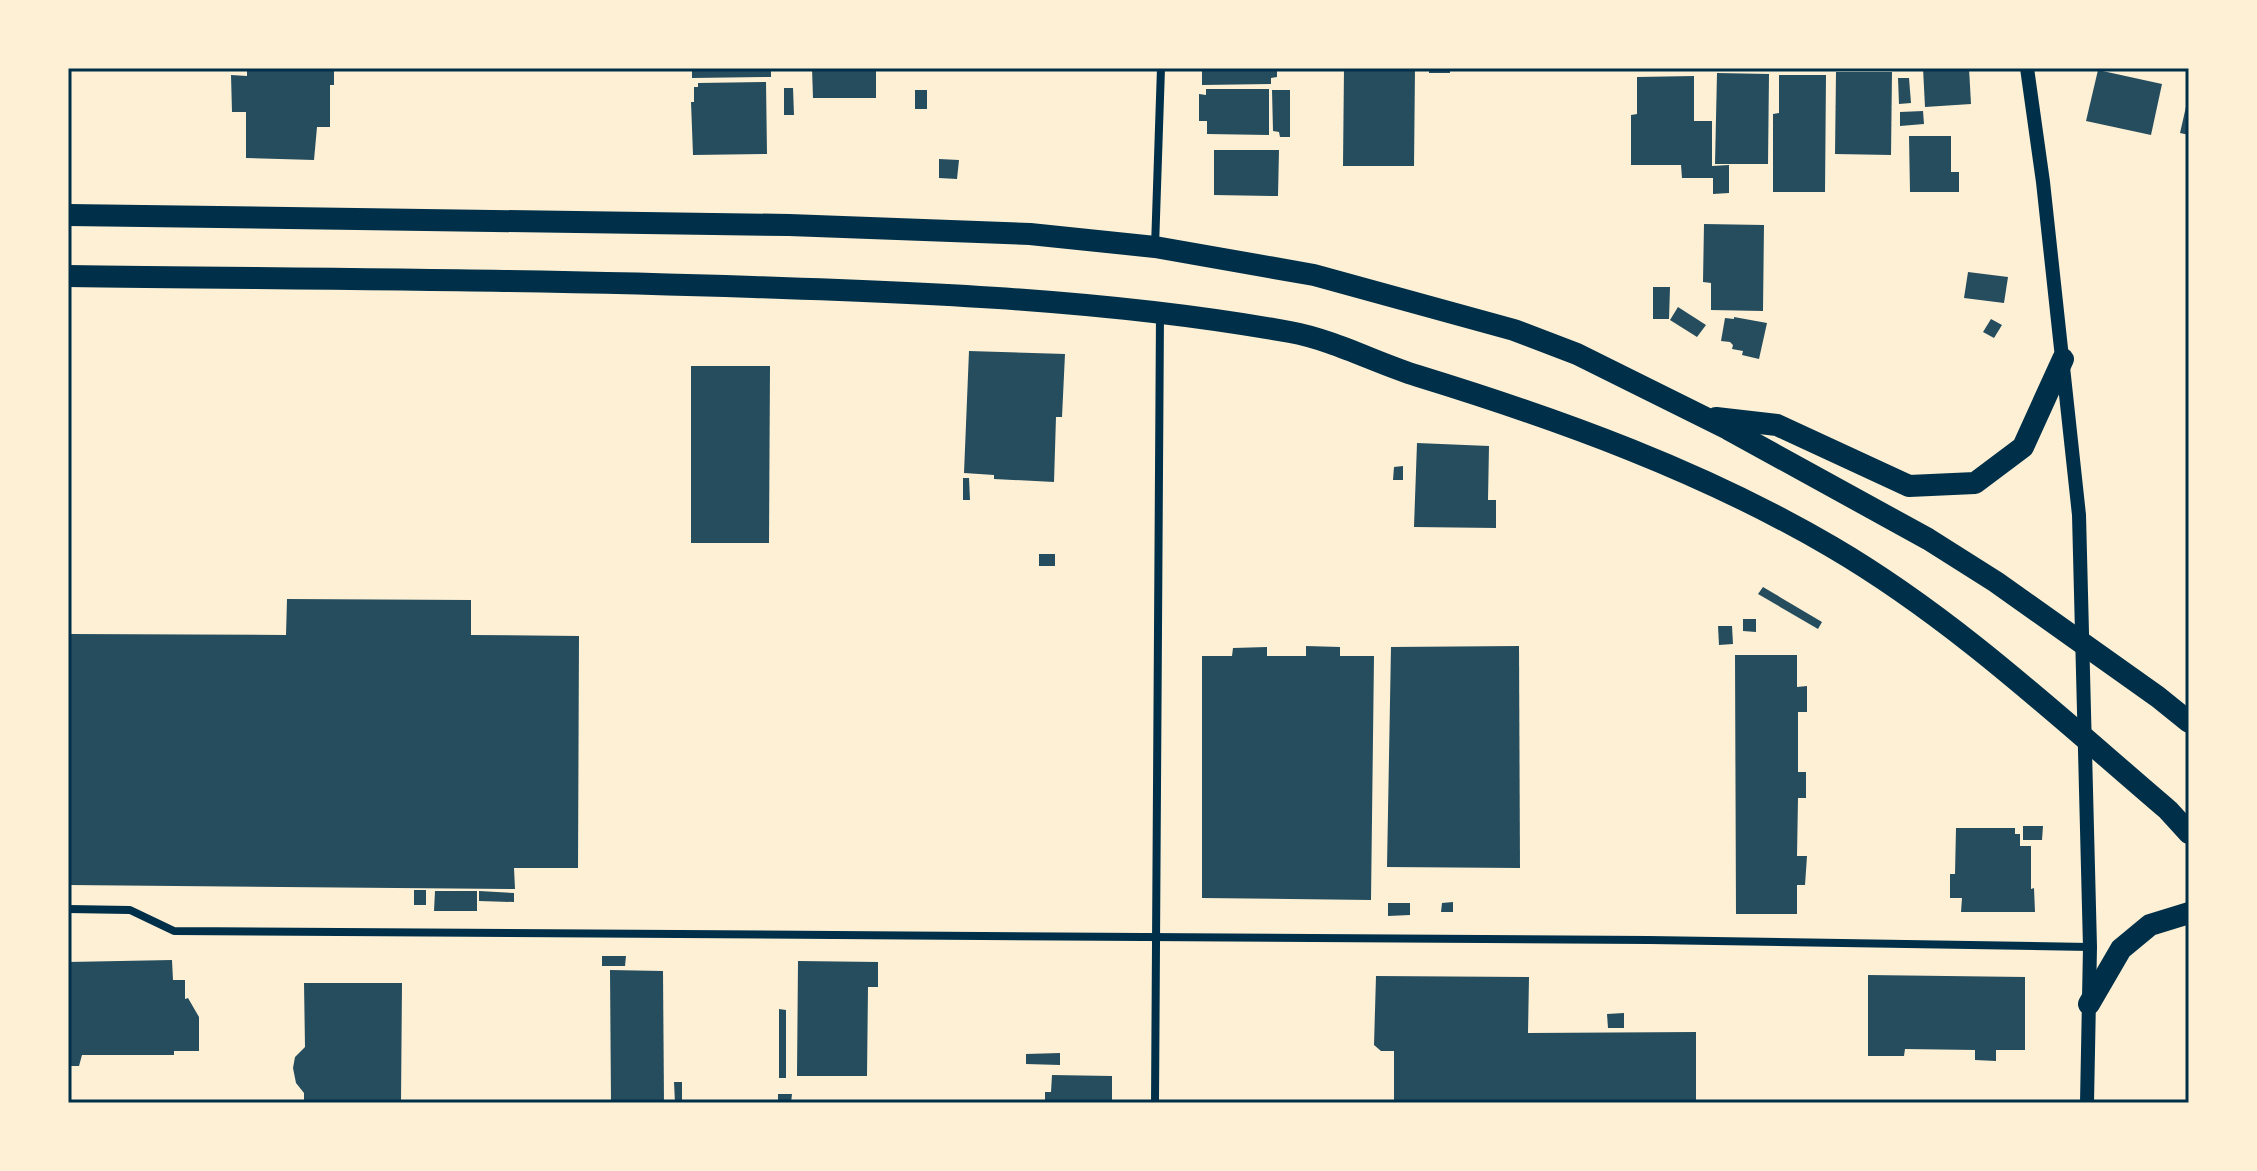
<svg xmlns="http://www.w3.org/2000/svg" width="2257" height="1171" font-family="Lora,serif">
  <style>
    .building { fill: #264d5e }
    .lines { fill: none; stroke-linecap: round; stroke-linejoin: round }
    .minor { stroke: #003049; stroke-width: 8 }
    .tertiary { stroke: #003049; stroke-width: 14 }
    .trunk { stroke: #003049; stroke-width: 22 }
    .neatline { fill: none; stroke: #003049; stroke-width: 3 }
  </style>
  <rect width="100%" height="100%" fill="#fdf0d5"/>
  <!-- building -->
  <g class="building">
    <polygon points="247,68 328,68 329,71 334,71 334,85 330,85 330,127 317,127 314,160 246,158 246,112 232,112 231,75 247,76"/>
    <polygon points="692,68 771,68 771,77 692,78"/>
    <polygon points="812,68 876,68 876,98 813,98"/>
    <polygon points="1202,68 1277,68 1277,77 1271,78 1271,84 1202,85"/>
    <polygon points="1344,68 1415,68 1414,166 1343,166"/>
    <rect x="1429" y="68" width="21" height="5"/>
    <polygon points="1923,68 1969,68 1971,104 1925,107"/>
    <polygon points="2098,70 2162,84 2151,135 2086,121"/>
    <polygon points="1836,72 1892,72 1891,155 1835,154"/>
    <polygon points="1717,73 1769,74 1768,164 1715,164"/>
    <polygon points="1779,75 1826,75 1825,192 1773,192 1773,114 1779,113"/>
    <polygon points="1694,76 1694,121 1712,121 1712,166 1729,165 1729,193 1713,194 1713,178 1682,178 1681,165 1631,165 1631,115 1637,114 1637,77"/>
    <polygon points="1898,78 1909,78 1911,103 1899,104"/>
    <polygon points="766,82 767,154 693,155 691,102 694,102 694,87 698,87 698,83"/>
    <polygon points="784,88 793,88 794,115 784,115"/>
    <polygon points="1206,89 1269,89 1269,135 1207,134 1207,121 1199,121 1199,94 1206,95"/>
    <rect x="915" y="90" width="12" height="19"/>
    <polygon points="1272,90 1290,90 1290,137 1280,137 1279,132 1273,131"/>
    <polygon points="2188,98 2189,98 2189,135 2180,133"/>
    <polygon points="1923,111 1924,124 1900,126 1900,112"/>
    <polygon points="1909,136 1951,136 1951,172 1959,172 1959,192 1910,192"/>
    <polygon points="1214,150 1279,150 1278,196 1214,195"/>
    <polygon points="939,159 959,160 957,179 939,178"/>
    <polygon points="1704,224 1764,225 1763,311 1711,310 1711,283 1703,282"/>
    <polygon points="1968,272 2008,277 2004,303 1964,298"/>
    <polygon points="1653,287 1670,287 1669,319 1653,319"/>
    <polygon points="1678,307 1706,325 1697,337 1670,320"/>
    <polygon points="1734,317 1767,323 1759,359 1742,355 1743,351 1732,349 1733,345 1730,342 1721,341 1725,318 1734,319"/>
    <polygon points="1991,319 2002,325 1994,338 1983,332"/>
    <polygon points="969,351 1065,354 1062,417 1056,417 1054,482 994,479 994,475 964,473"/>
    <polygon points="691,366 770,366 769,543 691,543"/>
    <polygon points="1417,443 1489,446 1488,500 1496,500 1496,528 1414,527"/>
    <polygon points="1403,466 1403,480 1393,480 1394,467"/>
    <polygon points="963,478 969,478 970,500 963,500"/>
    <rect x="1039" y="554" width="16" height="12"/>
    <polygon points="1763,587 1822,622 1818,629 1758,594"/>
    <polygon points="287,599 471,600 471,635 579,636 578,868 514,868 515,889 68,885 68,634 286,635"/>
    <polygon points="1743,619 1756,619 1756,632 1743,631"/>
    <polygon points="1718,626 1732,626 1733,644 1719,645"/>
    <polygon points="1306,646 1340,647 1340,656 1374,656 1371,900 1202,898 1202,656 1232,656 1233,648 1267,647 1267,656 1306,656"/>
    <polygon points="1519,646 1520,868 1387,867 1391,647"/>
    <polygon points="1735,655 1797,655 1797,687 1807,686 1807,712 1798,712 1798,772 1806,772 1806,798 1798,798 1797,856 1807,856 1805,885 1797,885 1797,914 1736,914"/>
    <polygon points="2023,826 2043,826 2042,840 2023,840"/>
    <polygon points="1956,828 2015,828 2015,834 2020,834 2020,846 2031,846 2031,889 2034,888 2035,912 1961,912 1962,898 1950,898 1950,874 1955,874"/>
    <rect x="414" y="890" width="12" height="15"/>
    <polygon points="435,891 477,891 477,911 434,911"/>
    <polygon points="479,891 514,893 514,902 479,901"/>
    <polygon points="1453,902 1453,912 1441,912 1442,903"/>
    <polygon points="1388,903 1410,903 1410,915 1388,916"/>
    <polygon points="602,956 626,956 625,966 602,966"/>
    <polygon points="172,960 173,980 185,980 185,999 188,998 199,1017 199,1051 174,1051 174,1055 82,1055 79,1066 68,1066 68,962"/>
    <polygon points="798,961 878,962 878,987 868,987 867,1076 797,1076"/>
    <polygon points="610,970 663,971 664,1103 611,1103"/>
    <polygon points="1868,975 2025,977 2025,1050 1996,1050 1996,1061 1975,1060 1975,1050 1905,1049 1904,1056 1868,1056"/>
    <polygon points="1376,976 1529,977 1528,1033 1696,1032 1696,1103 1394,1103 1394,1051 1381,1051 1374,1045"/>
    <polygon points="304,983 402,983 401,1103 304,1103 304,1093 296,1083 293,1068 295,1057 305,1047"/>
    <polygon points="779,1009 786,1010 786,1078 779,1078"/>
    <polygon points="1624,1013 1624,1028 1608,1028 1607,1014"/>
    <polygon points="1060,1053 1060,1065 1026,1064 1026,1054"/>
    <polygon points="1052,1075 1112,1076 1112,1103 1045,1103 1045,1092 1051,1092"/>
    <polygon points="674,1082 682,1082 682,1103 675,1103"/>
    <polygon points="778,1094 792,1094 791,1103 778,1103"/>
  </g>
  <g class="lines">
    <!-- minor -->
    <g class="minor">
      <polyline points="1155,247 1161,68"/>
      <polyline points="68,909 130,910 174,931 1649,940 2090,947"/>
      <polyline points="1155,1103 1160,313"/>
    </g>
    <!-- tertiary -->
    <polyline class="tertiary" points="2027,68 2043,182 2079,515 2090,947 2087,1103"/>
    <!-- trunk -->
    <g class="trunk">
      <polyline points="68,215 789,225 1030,234 1155,247 1314,275 1514,330 1577,354 1728,429 1928,539 1996,582 2158,697 2189,722"/>
      <path d="M68,276C296,279 525,279 753,287C934,293 1112,300 1290,332C1334,340 1376,363 1418,376C1561,420 1702,471 1832,547C1955,619 2060,718 2168,810L2189,833"/>
      <polyline points="1716,418 1777,425 1909,486 1975,483 2023,447 2063,359"/>
      <polyline points="2089,1004 2121,949 2150,925 2189,913"/>
    </g>
  </g>
  <!-- border -->
  <rect width="2257" height="1171" fill="none" stroke="#fdf0d5" stroke-width="140"/>
  <rect x="70" y="70" width="2117" height="1031" class="neatline"/>
</svg>
